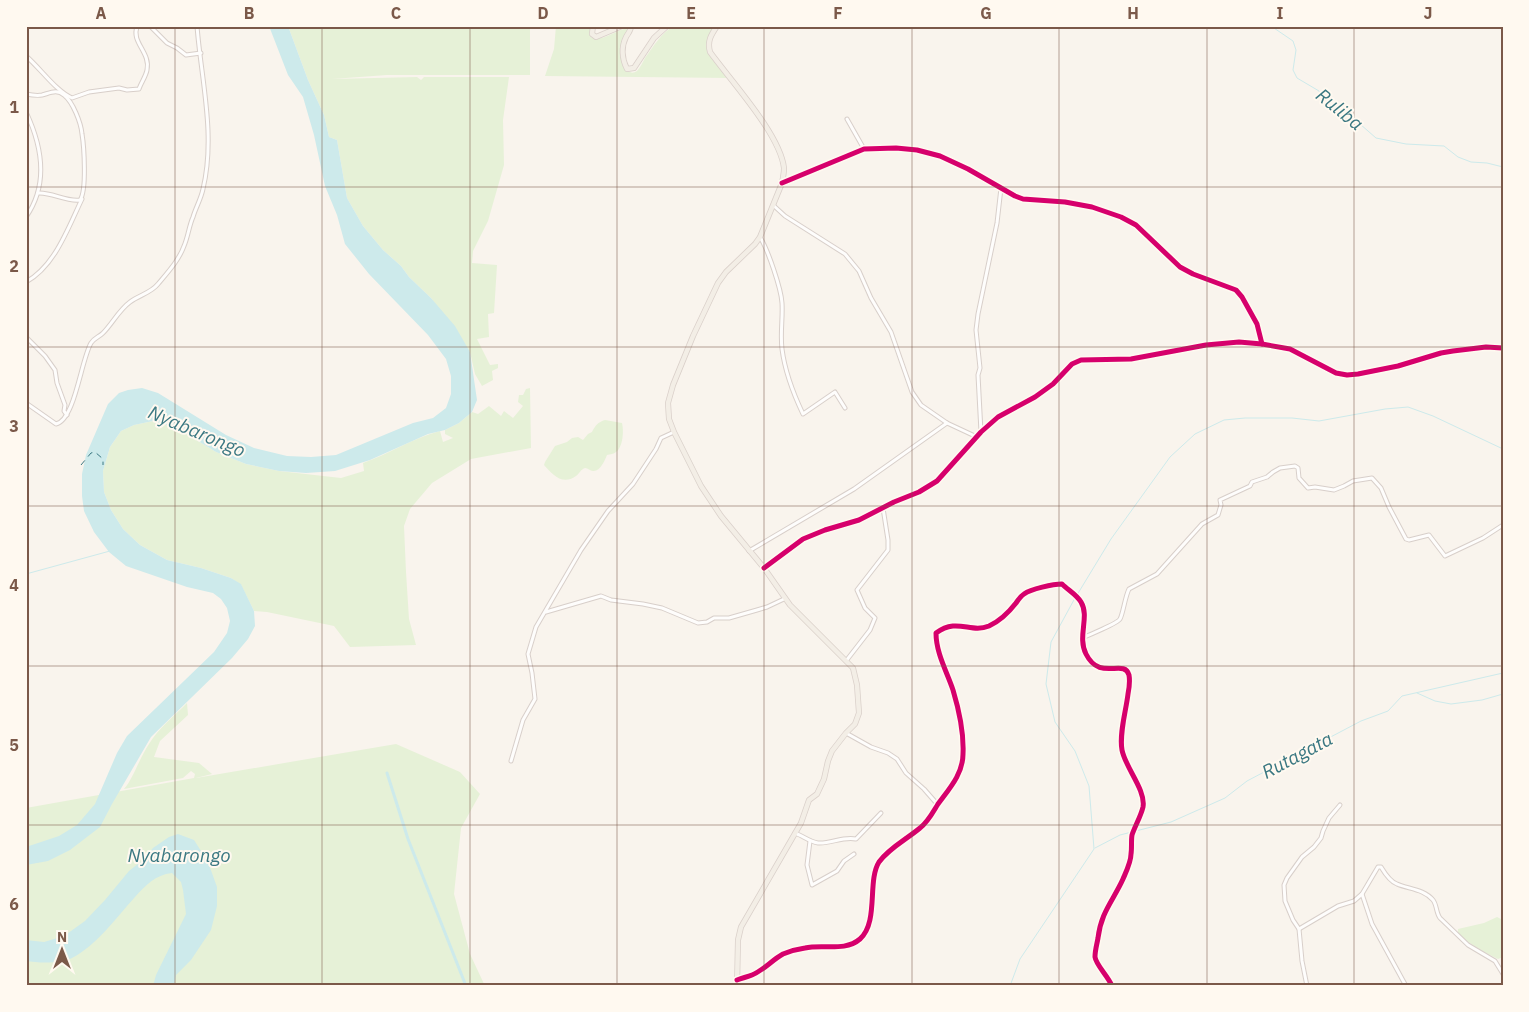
<svg xmlns="http://www.w3.org/2000/svg" width="1529" height="1012" font-family="'IBM Plex Sans',sans-serif">
  <style>
    .green { fill: #e6f1d7 }
    .water { fill: #cdeaeb }
    .lines { fill: none; stroke-linecap: round; stroke-linejoin: round }
    .stream { stroke: #cdeaeb; stroke-width: 1 }
    .canal { stroke: #cdeaeb; stroke-width: 3 }
    .ferry { stroke: #3b7882; stroke-width: 1; stroke-dasharray: 6 5; stroke-linecap: butt }
    .minor-casing { stroke: #d8cfca; stroke-width: 5 }
    .major-casing { stroke: #dad0ca; stroke-width: 6 }
    .minor { stroke: #fefdfc; stroke-width: 3 }
    .major { stroke: #f3eee6; stroke-width: 4.5 }
    .cycleway-casing { stroke: #fff9f0; stroke-width: 8 }
    .cycleway { stroke: #d6006c; stroke-width: 5 }
    .grid { fill: none; stroke: #7b5949; stroke-width: 1; stroke-opacity: 0.55 }
    .labels { text-anchor: middle; stroke-width: 4; stroke-linejoin: round; paint-order: stroke }
    .water-label { font-size: 19px; font-style: italic; fill: #3b7882; stroke: #fff9f0 }
    .neatline { fill: none; stroke: #7b5949; stroke-width: 2 }
    .grid-label { font-size: 16px; text-anchor: middle; font-weight: bold; fill: #7b5949 }
  </style>
  <rect width="100%" height="100%" fill="#f9f4ed"/>
  <!-- green -->
  <g class="green">
    <polygon points="288,26 530,26 530,75 387,75 332,79 417,77 421,80 424,77 509,77 503,120 504,165 488,221 473,251 472,263 497,265 494,313 488,314 489,337 477,339 490,365 498,364 498,368 492,371 493,380 482,386 475,374 470,352 431,298 409,277 401,266 383,250 363,226 347,198 337,140 329,137 324,115 308,80"/>
    <path d="M556,26H590V36C598,45 617,29 628,28L629,30C626,39 614,68 630,72C632,73 634,73 637,71C640,68 643,62 645,58C653,47 662,32 674,26H715C711,34 706,40 707,49L730,78L545,76L554,49Z"/>
    <path d="M530,388L531,448L471,459L432,483L410,509L404,526L406,572L409,619L416,645L350,647L334,626L267,612L254,611L241,585L231,578L201,568L167,560L140,545L123,529L111,510L104,492L103,471L110,447L121,431L134,425L153,421L166,425L185,433L216,452L246,464L279,471L341,478L364,471L363,463C389,454 413,438 440,431L443,442L453,438L445,434V430L459,423L472,412L478,414L489,406L501,416L504,411L513,418L523,406L518,402L519,395H523L526,389Z"/>
    <path d="M605,420L622,423C624,431 623,447 616,452C614,454 610,454 607,455C605,460 600,472 593,471C590,471 588,468 585,468C580,470 580,473 576,476C562,486 552,474 544,465L545,462L555,446L567,442L572,438L578,437L583,440L588,434L592,432C595,426 598,422 605,420Z"/>
    <path d="M187,703L188,715L160,741L154,757L199,763L212,774L196,778L396,744L460,772L480,794L461,828L454,894L470,954L485,986H31L26,980V808L194,778L195,774L191,771L183,778L124,789C133,779 140,757 149,744C158,729 174,716 187,703Z"/>
    <polygon points="1497,917 1503,920 1503,957 1498,959 1484,952 1460,937 1458,933 1458,929 1484,923"/>
  </g>
  <!-- water -->
  <g class="water">
    <polygon points="269,26 288,26 308,80 324,115 329,137 337,140 347,198 363,226 383,250 401,266 409,277 431,298 455,326 470,352 477,400 472,412 459,423 445,430 428,434 370,460 335,471 306,473 279,471 246,464 216,452 185,433 166,425 153,421 134,425 121,431 110,447 103,471 104,492 111,510 123,529 140,545 167,560 201,568 231,578 241,584 254,611 255,626 248,639 232,658 151,737 112,804 100,827 70,850 48,861 26,865 26,847 59,836 77,825 95,804 117,753 127,736 214,652 227,633 230,621 227,608 221,599 213,593 187,587 126,566 109,552 94,532 84,511 82,496 82,474 86,455 108,404 119,393 128,390 142,388 158,393 226,435 254,448 287,456 311,457 336,455 413,423 433,418 446,408 451,394 451,376 446,359 428,335 369,274 345,244 337,215 325,186 314,135 303,97 288,75"/>
    <path d="M178,834L194,840L208,862L217,887V906L211,930L191,960L176,975L174,986H153L156,975L186,914L183,890L181,882L172,873C155,875 146,885 135,897C116,918 97,945 72,958C61,964 38,963 26,961V940L44,942L64,936L85,921L105,900L129,871L143,860L153,848L169,837Z"/>
  </g>
  <g class="lines">
    <!-- stream -->
    <g class="stream">
      <polyline points="1271,26 1293,41 1296,50 1293,70 1297,78 1319,91 1322,97 1331,105 1339,110 1344,117 1349,121 1360,124 1376,138 1406,144 1444,146 1458,157 1471,162 1487,163 1503,167"/>
      <polyline points="26,574 110,551"/>
      <polyline points="1077,595 1111,539 1170,457 1195,434 1224,420 1245,418 1292,418 1319,421 1385,409 1408,407 1433,416 1503,449"/>
      <polyline points="1417,693 1435,701 1451,704 1482,700 1503,694"/>
      <polyline points="1095,848 1120,835 1171,822 1225,798 1247,781 1361,721 1388,711 1402,696 1503,673"/>
      <polyline points="1010,986 1020,959 1094,849 1089,786 1075,751 1055,722 1046,684 1051,642 1075,598"/>
    </g>
    <!-- canal -->
    <polyline class="canal" points="387,773 408,839 466,986"/>
    <!-- ferry -->
    <polyline class="ferry" points="81,465 91,453 95,452 103,459 103,465"/>
    <!-- minor casing -->
    <g class="minor-casing">
      <g id="minor">
        <polyline points="150,26 167,43 177,48 186,55 201,53"/>
        <path d="M26,56C41,69 56,91 72,98L89,92L119,88L127,90L139,89C141,83 146,76 147,70C151,53 131,42 137,27L139,26"/>
        <path d="M26,94C31,95 37,96 42,95C50,93 57,89 64,95C73,102 81,123 82,134C84,146 87,191 80,200C66,202 52,192 38,193"/>
        <path d="M26,112C42,146 49,184 26,217"/>
        <polyline points="847,119 864,149"/>
        <polyline points="782,183 864,149 896,148 917,150 940,156 968,169 1015,196 1023,199 1065,202 1092,207 1121,217 1136,225 1180,267 1193,274 1236,290 1242,297 1257,324 1262,344"/>
        <polyline points="773,205 785,216 845,254 859,271 871,298 891,332 912,392 921,405 947,423 977,437"/>
        <path d="M760,237C768,250 781,288 782,303C783,318 780,333 782,349C785,372 793,393 803,414L835,392L845,408"/>
        <path d="M26,282C55,266 68,228 82,199"/>
        <polyline points="26,337 45,356 55,370 57,383 65,405 64,411 67,415"/>
        <path d="M26,403L56,424C75,420 81,360 91,343C94,338 99,337 103,333C112,324 119,310 130,302C139,295 151,293 158,284C168,272 179,260 184,246C188,237 189,226 193,217C196,207 201,199 203,189C216,135 201,79 197,26"/>
        <polyline points="981,432 978,375 980,368 976,330 978,314 997,223 1001,188"/>
        <polyline points="749,551 854,489 947,423"/>
        <polyline points="764,568 803,539 825,530 859,520 894,502 919,492 937,481 981,432 998,417 1035,397 1053,384 1072,364 1081,360 1131,359 1206,345 1239,342 1262,344 1290,349 1336,373 1347,375 1358,374 1398,366 1441,353 1453,351 1486,347 1503,348"/>
        <polyline points="546,612 601,596 611,600 643,604 662,608 698,623 707,622 714,618 729,618 757,610 767,607 784,599"/>
        <path d="M1082,638C1087,636 1118,623 1120,619C1123,614 1125,597 1129,589L1157,574L1202,524L1218,515L1221,505L1220,500L1250,486L1252,482L1267,477L1273,472L1280,468L1295,466L1298,468L1299,478L1308,488L1315,487L1334,490L1344,486L1353,481L1372,478L1381,488L1389,507L1406,539L1409,540L1429,535L1445,556L1483,538L1503,525"/>
        <polyline points="846,661 870,630 875,618 865,608 857,590 888,550 888,540 883,508"/>
        <polyline points="846,733 871,747 888,753 897,759 906,773 924,789 938,805"/>
        <polyline points="511,761 523,720 535,699 532,673 528,654 536,627 581,550 608,511 633,484 656,449 661,438 674,432"/>
        <path d="M795,833C803,836 810,842 818,843C831,844 843,836 856,839L881,813"/>
        <polyline points="810,841 807,865 812,885 837,871 844,861 854,854"/>
        <polyline points="1362,894 1372,924 1406,986"/>
        <path d="M1299,929L1338,906L1354,901L1362,894L1378,867H1381C1384,872 1391,882 1397,884C1408,889 1424,889 1433,900C1437,905 1436,913 1440,918L1468,945L1495,961L1503,974"/>
        <path d="M737,980C742,978 747,977 752,975C764,970 772,960 783,954C790,951 798,949 805,948C823,944 845,952 860,939C879,922 867,881 879,862C889,848 907,839 920,828C928,822 933,812 938,804C949,789 963,774 963,754C964,734 959,710 953,690C947,672 936,653 936,633C958,617 970,634 989,626C1000,621 1009,612 1016,603C1018,600 1021,596 1024,594C1031,589 1053,584 1062,584C1068,590 1077,595 1081,602C1090,617 1077,636 1086,654C1100,682 1124,658 1129,675C1130,681 1129,689 1128,694C1126,711 1119,734 1122,750C1125,767 1146,790 1143,807C1141,816 1135,826 1132,835C1131,841 1132,848 1131,854C1131,862 1126,872 1123,879C1113,901 1101,912 1098,938C1097,944 1095,950 1095,957C1096,965 1108,976 1112,986"/>
        <polyline points="1307,986 1302,961 1299,929 1293,920 1285,901 1284,885 1287,878 1302,857 1314,847 1321,838 1323,831 1329,818 1340,805"/>
      </g>
    </g>
    <!-- major casing -->
    <g class="major-casing">
      <g id="major">
        <polyline points="593,26 592,34 596,37 622,26"/>
        <path d="M631,26C631,31 628,33 626,37C621,47 622,59 627,69L634,68L654,38L667,26"/>
        <path d="M717,26C711,35 707,41 710,52C731,81 780,134 784,168C784,173 783,178 782,183L760,237L755,244L726,272L718,283L693,336L673,385L668,403L669,419L674,432L701,486L721,516L764,568L790,605L853,668L857,685L859,713L855,724L846,733L832,751L828,761L824,779L817,794L809,800L801,823L741,927L738,940L737,986"/>
      </g>
    </g>
    <!-- minor -->
    <use href="#minor" class="minor"/>
    <!-- major -->
    <use href="#major" class="major"/>
    <!-- cycleway casing -->
    <g class="cycleway-casing">
      <g id="cycleway">
        <polyline points="782,183 864,149 896,148 917,150 940,156 968,169 1015,196 1023,199 1065,202 1092,207 1121,217 1136,225 1180,267 1193,274 1236,290 1242,297 1257,324 1262,344"/>
        <polyline points="764,568 803,539 825,530 859,520 894,502 919,492 937,481 981,432 998,417 1035,397 1053,384 1072,364 1081,360 1131,359 1206,345 1239,342 1262,344 1290,349 1336,373 1347,375 1358,374 1398,366 1441,353 1453,351 1486,347 1503,348"/>
        <path d="M737,980C742,978 747,977 752,975C764,970 772,960 783,954C790,951 798,949 805,948C823,944 845,952 860,939C879,922 867,881 879,862C889,848 907,839 920,828C928,822 933,812 938,804C949,789 963,774 963,754C964,734 959,710 953,690C947,672 936,653 936,633C958,617 970,634 989,626C1000,621 1009,612 1016,603C1018,600 1021,596 1024,594C1031,589 1053,584 1062,584C1068,590 1077,595 1081,602C1090,617 1077,636 1086,654C1100,682 1124,658 1129,675C1130,681 1129,689 1128,694C1126,711 1119,734 1122,750C1125,767 1146,790 1143,807C1141,816 1135,826 1132,835C1131,841 1132,848 1131,854C1131,862 1126,872 1123,879C1113,901 1101,912 1098,938C1097,944 1095,950 1095,957C1096,965 1108,976 1112,986"/>
      </g>
    </g>
    <!-- cycleway -->
    <use href="#cycleway" class="cycleway"/>
  </g>
  <!-- grid -->
  <path class="grid" d="M175,26V986M322,26V986M470,26V986M617,26V986M764,26V986M912,26V986M1059,26V986M1207,26V986M1354,26V986M26,187H1503M26,347H1503M26,506H1503M26,666H1503M26,825H1503"/>
  <g class="labels">
    <!-- water labels -->
    <g class="water-label">
      <text transform="translate(1340 109) rotate(39)" y="7">Ruliba</text>
      <text transform="translate(197 431) rotate(23)" y="7">Nyabarongo</text>
      <text transform="translate(1297 755) rotate(-28)" y="7">Rutagata</text>
      <text x="179" y="862">Nyabarongo</text>
    </g>
  </g>
  <!-- border -->
  <rect width="1529" height="1012" fill="none" stroke="#fff9f0" stroke-width="55"/>
  <!-- north arrow -->
  <g transform="translate(62 950)" stroke="#fff9f0" stroke-width="4" paint-order="stroke">
  <path d="M0-4L9 19L0 12L-9 19Z" fill="#7b5949"/>
  <text y="-8" font-size="14" font-weight="bold" text-anchor="middle" fill="#7b5949">N</text>
  </g>
  <rect x="28" y="28" width="1474" height="956" class="neatline"/>
  <g class="grid-label">
    <text x="101" y="19">A</text>
    <text x="249" y="19">B</text>
    <text x="396" y="19">C</text>
    <text x="543" y="19">D</text>
    <text x="691" y="19">E</text>
    <text x="838" y="19">F</text>
    <text x="986" y="19">G</text>
    <text x="1133" y="19">H</text>
    <text x="1280" y="19">I</text>
    <text x="1428" y="19">J</text>
    <text x="14" y="113">1</text>
    <text x="14" y="272">2</text>
    <text x="14" y="432">3</text>
    <text x="14" y="591">4</text>
    <text x="14" y="751">5</text>
    <text x="14" y="910">6</text>
  </g>
</svg>
